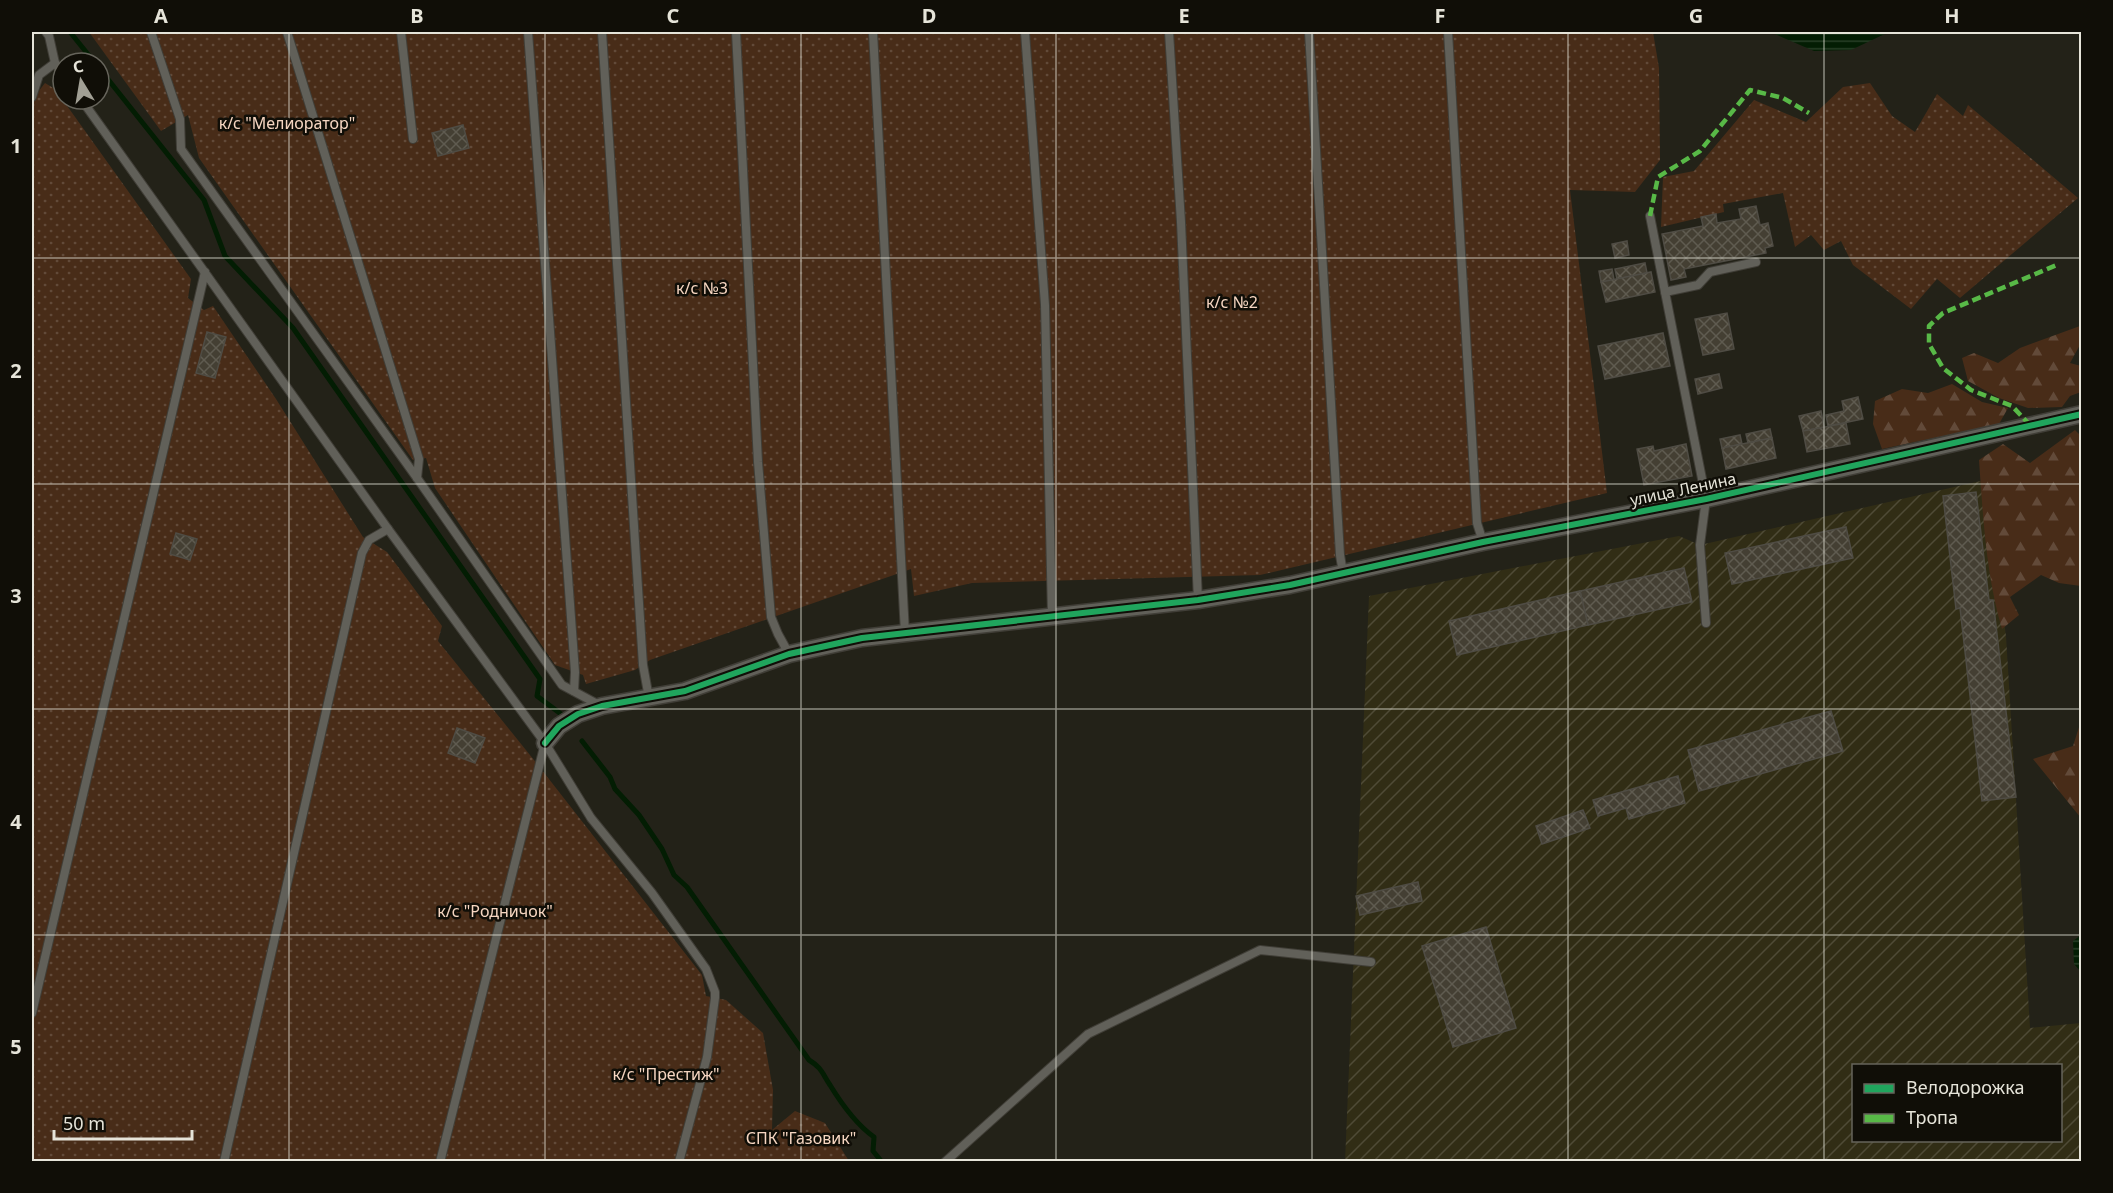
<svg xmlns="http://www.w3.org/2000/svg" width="2113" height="1193" font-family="'Noto Sans',sans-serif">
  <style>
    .industrial { fill: url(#industrial-furrows); fill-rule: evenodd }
    .green { fill: url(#green-dots) }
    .forest { fill: url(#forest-firs) }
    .water { fill: url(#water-rules) }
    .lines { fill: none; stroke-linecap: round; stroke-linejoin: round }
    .stream { stroke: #031d03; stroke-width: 5 }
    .building { fill: url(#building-cross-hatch); stroke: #4f4c44; stroke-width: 1.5 }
    .lane-casing { stroke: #403e37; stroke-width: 10 }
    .street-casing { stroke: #403e37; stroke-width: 19 }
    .lane { stroke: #616059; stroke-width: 8 }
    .street { stroke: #616059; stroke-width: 16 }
    .quiet { stroke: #58b947; stroke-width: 4.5; stroke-dasharray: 9 4.5; stroke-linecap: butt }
    .cycleway-casing { stroke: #100e07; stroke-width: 10 }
    .cycleway { stroke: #20a55d; stroke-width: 6 }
    .grid { fill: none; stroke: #e6e4d9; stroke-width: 1.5; stroke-opacity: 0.55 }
    .labels { text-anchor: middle; stroke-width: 5; stroke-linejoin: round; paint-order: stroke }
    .park-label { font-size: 16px; fill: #f6d6c1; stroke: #100e07 }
    .street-label { font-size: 16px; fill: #e6e4d9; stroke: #100e07 }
    .neatline { fill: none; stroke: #e6e4d9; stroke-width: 2 }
    .grid-label { font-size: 20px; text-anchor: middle; font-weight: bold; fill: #e6e4d9 }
  </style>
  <defs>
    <pattern id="industrial-furrows" width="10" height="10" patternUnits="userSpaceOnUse" patternTransform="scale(1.5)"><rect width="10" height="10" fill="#312d15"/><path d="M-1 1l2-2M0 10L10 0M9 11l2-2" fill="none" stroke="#4f4b36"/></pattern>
    <pattern id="green-dots" width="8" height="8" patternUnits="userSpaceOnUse" patternTransform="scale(1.5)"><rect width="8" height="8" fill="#482c18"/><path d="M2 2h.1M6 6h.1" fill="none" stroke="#624a39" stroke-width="1.8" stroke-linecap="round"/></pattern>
    <pattern id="forest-firs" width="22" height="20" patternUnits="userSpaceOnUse" patternTransform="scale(1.5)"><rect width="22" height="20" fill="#482c18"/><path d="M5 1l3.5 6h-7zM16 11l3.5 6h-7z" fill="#624a39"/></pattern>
    <pattern id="water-rules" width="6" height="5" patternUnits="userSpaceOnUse" patternTransform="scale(1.5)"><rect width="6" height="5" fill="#031d03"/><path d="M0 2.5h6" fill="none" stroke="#283e27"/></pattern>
    <pattern id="building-cross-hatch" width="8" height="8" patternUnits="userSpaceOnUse" patternTransform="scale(1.5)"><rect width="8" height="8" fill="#443f33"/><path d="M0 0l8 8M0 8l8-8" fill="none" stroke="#5f5b50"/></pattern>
  </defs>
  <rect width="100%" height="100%" fill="#232218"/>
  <!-- industrial -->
  <path class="industrial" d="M1985,480L2006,636L2030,1028L2081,1023V1161L1345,1162L1369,596L1679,536L1700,545ZM1854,1066H2060V1140H1854Z"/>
  <!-- green -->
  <g class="green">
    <polygon points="89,32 1653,32 1659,68 1660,160 1635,192 1570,190 1607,493 1260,575 972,583 914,596 911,569 650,660 635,670 586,684 583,675 555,665 435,488 426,458 413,460 199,158 188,115 161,131"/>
    <polygon points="45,83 55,89 191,279 188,298 204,310 213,306 276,399 363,537 387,552 442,626 438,641 538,765 702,975 706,996 726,1000 763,1033 773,1090 772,1130 795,1111 825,1123 849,1161 32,1161 32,90 38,92"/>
    <polygon points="1870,83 1892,116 1915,132 1937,94 1963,116 1968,105 2078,198 1960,298 1937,279 1911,309 1853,265 1841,241 1824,250 1811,235 1795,247 1783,193 1723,204 1724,212 1661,227 1663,177 1694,171 1754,100 1806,122 1843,87"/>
  </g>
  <!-- forest -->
  <g class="forest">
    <polygon points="2080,326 2081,343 2070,363 2081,366 2081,392 2070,396 2062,407 2028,408 1999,398 1968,381 1962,358 1974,353 1998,363 2020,348"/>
    <polygon points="1952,384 1982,402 2008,408 1999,424 1882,449 1873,424 1875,401 1902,389 1928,393"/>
    <path d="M2075,430L2082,437L2081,586L2059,583L2041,575L2010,597L2019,615L2002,629C1986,575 1983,516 1979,460L2003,444L2030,463Z"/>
    <polygon points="2081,721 2081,818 2033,759 2073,746"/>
  </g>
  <!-- water -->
  <g class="water">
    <polygon points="1770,32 1889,32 1851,50 1814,51"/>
    <polygon points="2081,935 2081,972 2074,964 2073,941"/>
  </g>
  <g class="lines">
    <!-- stream -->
    <g class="stream">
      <polyline points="70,32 95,63"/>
      <polyline points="99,68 204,200 225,256 293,328 540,679 537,696 561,714"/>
      <path d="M582,741L610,777L615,789L639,815L662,849L674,875L687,887L809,1060C822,1068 822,1073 830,1085C841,1103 857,1125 874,1137L873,1151L882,1162"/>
    </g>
  </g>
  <!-- building -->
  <g class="building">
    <polygon points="463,125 469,148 438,156 432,133"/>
    <polygon points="1756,206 1760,225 1768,223 1773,246 1765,248 1766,253 1684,269 1686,277 1671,280 1662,234 1703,226 1701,217 1716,214 1717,223 1741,219 1739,209"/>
    <polygon points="1627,241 1629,255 1615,258 1612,244"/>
    <polygon points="1645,263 1647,273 1617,279 1615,269"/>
    <polygon points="1612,269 1614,280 1601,282 1599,271"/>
    <polygon points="1651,272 1655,292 1606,302 1601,282"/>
    <polygon points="1727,313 1734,349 1703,355 1695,319"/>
    <polygon points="207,332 226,337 215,378 196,373"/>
    <polygon points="1663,333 1670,366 1605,379 1598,346"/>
    <polygon points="1719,374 1722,388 1698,394 1695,379"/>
    <polygon points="1858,397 1863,419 1828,426 1826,415 1844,411 1842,401"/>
    <polygon points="1821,411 1824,427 1803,431 1799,416"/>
    <polygon points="1846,423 1850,444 1807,452 1803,431"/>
    <polygon points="1770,429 1772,438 1748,443 1746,434"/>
    <polygon points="1740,435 1742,444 1722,448 1720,439"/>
    <polygon points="1772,438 1776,458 1726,469 1722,448"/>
    <polygon points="1686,444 1692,476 1644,485 1637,449 1653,446 1654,451"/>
    <polygon points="1976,492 1989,600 1993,600 2016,797 1982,801 1960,608 1956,609 1943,496"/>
    <polygon points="1846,527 1853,558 1732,584 1725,553"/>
    <polygon points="176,533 197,539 190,560 170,554"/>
    <polygon points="1684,568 1692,602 1588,625 1580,591"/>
    <polygon points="1580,591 1588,625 1457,655 1449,621"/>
    <polygon points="1831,711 1843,751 1699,791 1688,750"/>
    <polygon points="457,728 485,738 475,763 448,753"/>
    <polygon points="1678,776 1685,803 1629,819 1626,808 1598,816 1593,800"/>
    <polygon points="1583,810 1590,828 1542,844 1536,826"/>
    <polygon points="1418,882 1422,901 1360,915 1356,896"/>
    <polygon points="1486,927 1516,1028 1453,1047 1422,946"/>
  </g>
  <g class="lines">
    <!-- lane casing -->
    <g class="lane-casing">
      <g id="lane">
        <polyline points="46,32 49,36 55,63 63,74"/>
        <polyline points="151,32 180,119 181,149 417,478 562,685 601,706"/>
        <polyline points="287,32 419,459 417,478"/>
        <polyline points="401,32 413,139"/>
        <polyline points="528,32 575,672 574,691"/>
        <polyline points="602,32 643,665 649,698"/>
        <polyline points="736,32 758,462 771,617 778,634 789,654"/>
        <polyline points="873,32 905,633"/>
        <polyline points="1025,32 1045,305 1052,616"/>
        <polyline points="1169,32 1181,222 1198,600"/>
        <polyline points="1309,32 1340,555 1343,573"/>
        <polyline points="1448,32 1477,523 1483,542"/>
        <polyline points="32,97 39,75 55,63"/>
        <polyline points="81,99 388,529 545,743 591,818 652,893 706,969 715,992 715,998 707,1057 679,1162"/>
        <polyline points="1650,216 1706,499 1700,545 1706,623"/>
        <polyline points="1665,292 1698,285 1710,272 1756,262"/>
        <polyline points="32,1013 205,272"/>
        <polyline points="224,1162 362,553 369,540 388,529"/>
        <polyline points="440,1162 545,743"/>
        <polyline points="945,1162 1088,1034 1260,950 1371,962"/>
      </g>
    </g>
    <!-- street casing -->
    <g class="street-casing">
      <polyline id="street" points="545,743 559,726 578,714 602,706 685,691 789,654 862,638 1198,600 1290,585 1483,542 1706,499 2082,414"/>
    </g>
    <!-- lane -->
    <use href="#lane" class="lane"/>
    <!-- street -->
    <use href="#street" class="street"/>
    <!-- quiet -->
    <g class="quiet">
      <polyline points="1650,216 1658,177 1700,151 1750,90 1783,98 1809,113"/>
      <polyline points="2030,425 2012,406 1971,390 1943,368 1929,344 1929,326 1943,313 2059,264"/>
    </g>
    <!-- cycleway casing -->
    <g class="cycleway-casing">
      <polyline id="cycleway" points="545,743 559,726 578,714 602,706 685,691 789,654 862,638 1198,600 1290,585 1483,542 1706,499 2082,414"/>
    </g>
    <!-- cycleway -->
    <use href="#cycleway" class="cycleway"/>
  </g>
  <!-- grid -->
  <path class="grid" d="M289,32V1162M545,32V1162M801,32V1162M1056,32V1162M1312,32V1162M1568,32V1162M1824,32V1162M32,258H2082M32,484H2082M32,709H2082M32,935H2082"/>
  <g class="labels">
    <!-- park labels -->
    <g class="park-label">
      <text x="287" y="129">к/с "Мелиоратор"</text>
      <text x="702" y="294">к/с №3</text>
      <text x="1232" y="308">к/с №2</text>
      <text x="495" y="917">к/с "Родничок"</text>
      <text x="666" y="1080">к/с "Престиж"</text>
      <text x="801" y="1144">СПК "Газовик"</text>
    </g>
    <!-- street labels -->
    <g class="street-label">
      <text transform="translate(1683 489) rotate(-12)" y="6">улица Ленина</text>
    </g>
  </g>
  <!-- border -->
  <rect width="2113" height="1193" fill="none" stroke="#100e07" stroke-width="66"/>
  <!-- legend -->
  <rect x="1852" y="1064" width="210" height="78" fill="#100e07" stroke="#66645b" stroke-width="1.5"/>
  <rect x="1864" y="1084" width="30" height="9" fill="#20a55d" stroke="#66645b" stroke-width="1.5"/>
  <text x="1906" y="1094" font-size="18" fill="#e6e4d9">Велодорожка</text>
  <rect x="1864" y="1114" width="30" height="9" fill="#58b947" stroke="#66645b" stroke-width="1.5"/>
  <text x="1906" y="1124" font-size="18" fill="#e6e4d9">Тропа</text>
  <!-- north arrow -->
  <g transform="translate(81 81) rotate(349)"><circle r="28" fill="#100e07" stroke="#66645b" stroke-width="1.5"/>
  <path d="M0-4.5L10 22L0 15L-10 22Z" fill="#a2a095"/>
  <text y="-9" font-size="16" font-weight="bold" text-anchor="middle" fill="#e6e4d9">С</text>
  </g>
  <!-- scale -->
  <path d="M54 1130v9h138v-9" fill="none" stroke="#e6e4d9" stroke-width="3"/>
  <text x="63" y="1130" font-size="18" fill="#e6e4d9" stroke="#100e07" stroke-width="4.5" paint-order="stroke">50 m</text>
  <rect x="33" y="33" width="2047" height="1127" class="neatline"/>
  <g class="grid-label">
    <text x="161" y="23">A</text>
    <text x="417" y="23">B</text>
    <text x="673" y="23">C</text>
    <text x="929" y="23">D</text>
    <text x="1184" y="23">E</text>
    <text x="1440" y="23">F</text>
    <text x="1696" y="23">G</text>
    <text x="1952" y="23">H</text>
    <text x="16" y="153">1</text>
    <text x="16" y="378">2</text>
    <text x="16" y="603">3</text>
    <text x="16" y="829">4</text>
    <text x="16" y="1054">5</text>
  </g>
</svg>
